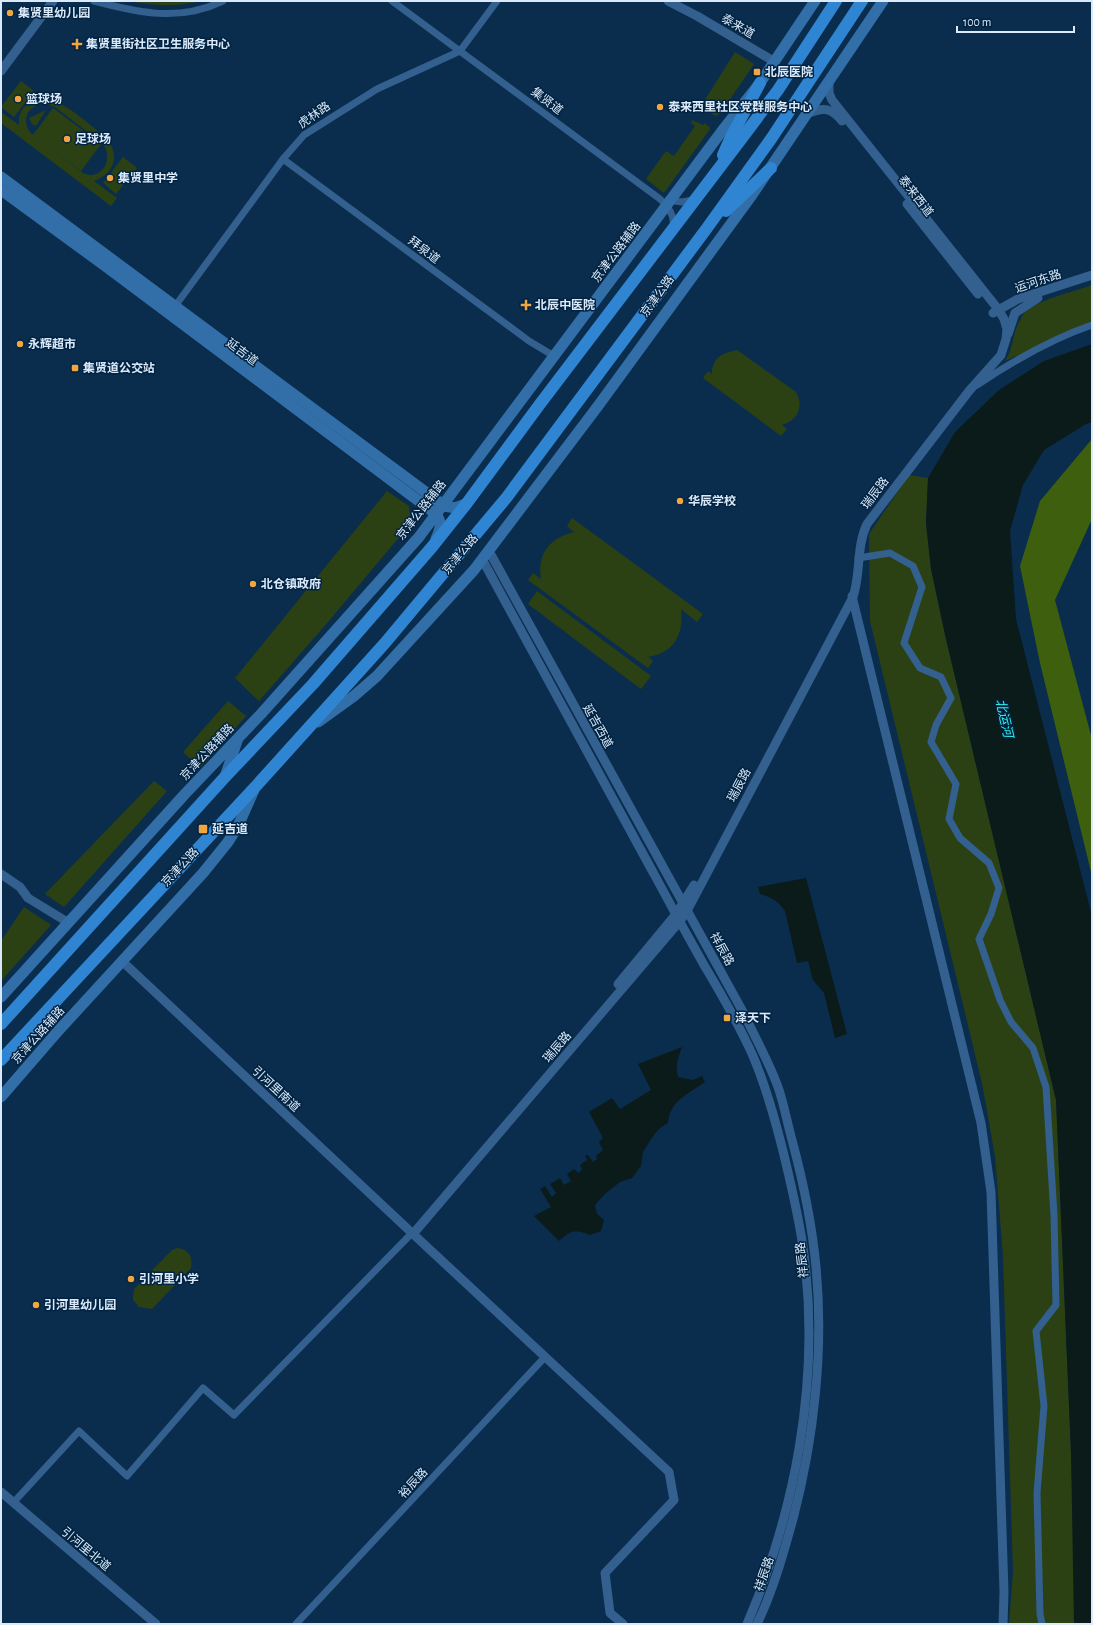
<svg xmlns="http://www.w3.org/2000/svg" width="1093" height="1625" font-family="'Alegreya Sans','Noto Sans SC',sans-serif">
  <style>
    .green { fill: #2c4113; fill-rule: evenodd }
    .forest { fill: #3d5f0e }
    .water { fill: #0a1b1a }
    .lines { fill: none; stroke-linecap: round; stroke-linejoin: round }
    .minor { stroke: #33608e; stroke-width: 7 }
    .tertiary { stroke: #33608e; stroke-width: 9 }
    .secondary { stroke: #326ea8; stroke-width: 11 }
    .trunk { stroke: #3085d3; stroke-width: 12 }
    .poi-dot { fill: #f1a640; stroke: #002342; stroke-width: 1.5 }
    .labels { text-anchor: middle; stroke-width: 3; stroke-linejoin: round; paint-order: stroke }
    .poi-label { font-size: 12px; font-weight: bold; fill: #dbeafa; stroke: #002342; text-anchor: start }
    .street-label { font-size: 12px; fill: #dbeafa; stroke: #002342 }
    .water-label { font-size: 13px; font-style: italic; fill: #2fefe7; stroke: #002342 }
  </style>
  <rect width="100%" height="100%" fill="#0a2d4d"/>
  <!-- green -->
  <g class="green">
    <path d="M128,1H201C176,7 153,6 128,1Z"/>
    <polygon points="735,52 754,64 720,114 715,116 704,108 703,103"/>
    <polygon points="21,81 34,91 14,117 1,107"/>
    <path d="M41,98C60,97 90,125 105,137C121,155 115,173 94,181L117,198L111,206L1,123V112L19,125C18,110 27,101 41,98ZM41,104H47L55,107L102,143C115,158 102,182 83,173L31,133C21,121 27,107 41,104Z"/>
    <polygon points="53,108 101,144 81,171 33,135"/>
    <polygon points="46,110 36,126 32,124 29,118"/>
    <polygon points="692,120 703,125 705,123 709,127 710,129 664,193 646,179 666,151 674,156 695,126 691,123"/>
    <polygon points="123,157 137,168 116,194 103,183"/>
    <path d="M1092,285V323L1074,329L1005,361C1014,347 1012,337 1018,324C1020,321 1022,316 1024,313C1034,301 1076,291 1092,285Z"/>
    <path d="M737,350L796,392C804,407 798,420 782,425L787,429L781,436L703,378L708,371L712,374C712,357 723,353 737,350Z"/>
    <polygon points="909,475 928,478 926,523 931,569 946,639 1056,1100 1071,1452 1077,1624 1009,1624 1013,1572 1003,1256 995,1156 982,1083 870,621 869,534"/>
    <polygon points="387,491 409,506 411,523 328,622 259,701 235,678"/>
    <path d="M572,518L703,614L697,622L681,609C684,634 674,653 648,657L653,661L648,668L528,580L533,573L541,579C537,553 550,538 574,532L567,526Z"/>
    <polygon points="537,591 651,676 641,689 528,604"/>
    <polygon points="228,701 246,716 200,768 183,752"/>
    <polygon points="154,781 167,791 64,907 45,894"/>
    <polygon points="24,907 51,925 1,981 1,941"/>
    <path d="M177,1248C189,1249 193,1257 191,1268L152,1309L139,1307L133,1300L134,1289L172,1250Z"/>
  </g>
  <!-- forest -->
  <polygon class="forest" points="1092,439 1092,519 1055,600 1092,739 1092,876 1040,663 1020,566 1040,501"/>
  <!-- water -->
  <g class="water">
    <polygon points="1092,344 1092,422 1086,424 1044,450 1023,485 1010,531 1016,619 1092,916 1092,1624 1074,1624 1071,1452 1056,1100 946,639 931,569 926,523 928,478 955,432 999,390 1044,361"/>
    <path d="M806,878L847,1034L835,1038L824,993L813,980L808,961L797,963L785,911C778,901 771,897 760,894L758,887Z"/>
    <path d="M682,1047C678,1058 675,1065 678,1077L693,1080L702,1076L705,1082C689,1094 670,1100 668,1123L660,1128L653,1136L643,1152L641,1166L632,1178L620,1182L605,1194L595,1205L597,1214L604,1220L601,1231L590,1235C574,1229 572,1230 559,1241L534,1216L551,1207L540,1189L545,1186L552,1197L556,1193L550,1184L560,1178L564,1185L571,1181L567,1174L574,1169L578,1173L582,1170L580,1165L587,1160L585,1155H588L593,1162L597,1159L596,1156L603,1150L599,1142L603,1138L589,1112L612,1098L620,1109L651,1090L638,1064Z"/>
  </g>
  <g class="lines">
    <!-- minor -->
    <g class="minor">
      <path d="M94,1C140,13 179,22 223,1"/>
      <path d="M392,1L660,199C669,207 675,216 673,227"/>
      <polyline points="283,159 529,341 554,356"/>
      <polyline points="668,200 682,202 693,200"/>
      <polyline points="173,309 283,159 304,135 377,89 460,51 497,1"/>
      <path d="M977,385C1013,361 1051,339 1092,325"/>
      <polyline points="858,558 890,553 913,566 922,587 904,643 920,668 941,677 951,698 936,725 931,742 956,784 949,819 960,838 989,863 999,888 991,914 979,939 1000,1000 1011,1022 1033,1048 1046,1087 1054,1215 1056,1305 1036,1331 1044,1406 1037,1493 1040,1614 1042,1624"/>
      <polyline points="13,1503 79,1431 127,1476 203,1388 234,1415 412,1233"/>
      <polyline points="296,1624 545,1357"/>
    </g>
    <!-- tertiary -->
    <g class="tertiary">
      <polyline points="668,1 697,16 775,62"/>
      <polyline points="1,71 53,1"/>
      <path d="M807,114C823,107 831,107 842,121"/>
      <polyline points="907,204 978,294"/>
      <polyline points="993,313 1018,299 1092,275"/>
      <polyline points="1008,334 1015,313 1038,298"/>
      <path d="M489,551L743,1012C755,1037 769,1062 778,1087C784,1104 787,1122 792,1140C803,1181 812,1224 816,1267C824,1350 814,1439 793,1519C783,1555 773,1591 757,1624"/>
      <path d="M482,559C540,664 597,769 654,874C670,904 687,935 704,965C722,995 739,1025 753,1056C769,1094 779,1133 788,1172C795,1202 802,1233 805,1263C819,1385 795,1512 747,1624"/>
      <polyline points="852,596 981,1123 991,1192 1004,1592 1003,1624"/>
      <polyline points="1,874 20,887 28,898 69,923"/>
      <polyline points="123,962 412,1233 669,1472 674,1500 605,1573 610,1613 623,1624"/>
      <polyline points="618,984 676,914 694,885"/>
      <path d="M413,1234L680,921L687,911L853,597C861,573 856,547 867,524L969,391L1001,355L1006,339L1007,329L1004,319L998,309L832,100L829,93V81"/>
      <polyline points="1,1492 156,1624"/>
    </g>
    <!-- secondary -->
    <g class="secondary">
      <path d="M1,177L443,505C452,510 458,507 467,503"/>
      <path d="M1,190L108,268L436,514C443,524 440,529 436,539"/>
      <polyline points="318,722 354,696 377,676 474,570 598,406 752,195 883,1"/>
      <polyline points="225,777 237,741"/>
      <polyline points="1,997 184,795 261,714 419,537 722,131 760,83 815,1"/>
      <polyline points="1,1097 59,1030 203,873 228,842 238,826 254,790"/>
    </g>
    <!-- trunk -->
    <g class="trunk">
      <polyline points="723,155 731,137 760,83"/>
      <polyline points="726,211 771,168"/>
      <polyline points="1,1024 225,777 313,684 432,547 467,503 540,404 745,134 778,90 836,1"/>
      <polyline points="1,1060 257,785 385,643 507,497 707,228 771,139 862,1"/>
    </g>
  </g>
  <!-- markers -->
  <g class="poi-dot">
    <circle cx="10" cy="13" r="4"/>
    <path d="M75 38h4v4h4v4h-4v4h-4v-4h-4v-4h4z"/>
    <rect x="753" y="68" width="8" height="8" rx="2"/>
    <circle cx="18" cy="99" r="4"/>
    <circle cx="660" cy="107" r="4"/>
    <circle cx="67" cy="139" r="4"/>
    <circle cx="110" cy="178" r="4"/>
    <path d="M524 299h4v4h4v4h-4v4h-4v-4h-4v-4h4z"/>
    <circle cx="20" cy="344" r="4"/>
    <rect x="71" y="364" width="8" height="8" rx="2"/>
    <circle cx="680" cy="501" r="4"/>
    <circle cx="253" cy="584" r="4"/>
    <rect x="198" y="824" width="10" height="10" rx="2"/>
    <rect x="723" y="1014" width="8" height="8" rx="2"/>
    <circle cx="131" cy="1279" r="4"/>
    <circle cx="36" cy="1305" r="4"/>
  </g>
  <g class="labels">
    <!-- poi labels -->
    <g class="poi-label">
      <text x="18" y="17">集贤里幼儿园</text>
      <text x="86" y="48">集贤里街社区卫生服务中心</text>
      <text x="765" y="76">北辰医院</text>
      <text x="26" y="103">篮球场</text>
      <text x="668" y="111">泰来西里社区党群服务中心</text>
      <text x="75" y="143">足球场</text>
      <text x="118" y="182">集贤里中学</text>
      <text x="535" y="309">北辰中医院</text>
      <text x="28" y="348">永辉超市</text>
      <text x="83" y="372">集贤道公交站</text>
      <text x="688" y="505">华辰学校</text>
      <text x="261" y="588">北仓镇政府</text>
      <text x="212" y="833">延吉道</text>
      <text x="735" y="1022">泽天下</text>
      <text x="139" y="1283">引河里小学</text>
      <text x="44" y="1309">引河里幼儿园</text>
    </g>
    <!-- street labels -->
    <g class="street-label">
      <text transform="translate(738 26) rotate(30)" y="4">泰来道</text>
      <text transform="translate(547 101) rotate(37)" y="4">集贤道</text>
      <text transform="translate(314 115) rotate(-35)" y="4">虎林路</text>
      <text transform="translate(916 196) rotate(52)" y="4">泰来西道</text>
      <text transform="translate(424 250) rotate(37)" y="4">拜泉道</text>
      <text transform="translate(616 252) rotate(-53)" y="4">京津公路辅路</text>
      <text transform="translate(1038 281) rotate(-19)" y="4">运河东路</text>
      <text transform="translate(657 296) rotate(-54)" y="4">京津公路</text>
      <text transform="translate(242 352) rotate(37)" y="4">延吉道</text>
      <text transform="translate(875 493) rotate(-53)" y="4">瑞辰路</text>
      <text transform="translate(421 510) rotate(-52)" y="4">京津公路辅路</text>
      <text transform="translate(460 554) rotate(-50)" y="4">京津公路</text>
      <text transform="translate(598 726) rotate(61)" y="4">延吉西道</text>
      <text transform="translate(207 752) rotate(-47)" y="4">京津公路辅路</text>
      <text transform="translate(739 785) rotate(-62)" y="4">瑞辰路</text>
      <text transform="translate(180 867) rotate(-47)" y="4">京津公路</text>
      <text transform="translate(722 949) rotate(61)" y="4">祥辰路</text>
      <text transform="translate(38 1035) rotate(-48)" y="4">京津公路辅路</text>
      <text transform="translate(557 1047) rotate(-50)" y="4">瑞辰路</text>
      <text transform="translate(276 1089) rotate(43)" y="4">引河里南道</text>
      <text transform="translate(802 1260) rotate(-96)" y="4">祥辰路</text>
      <text transform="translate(413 1483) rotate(-47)" y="4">裕辰路</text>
      <text transform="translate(86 1549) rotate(40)" y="4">引河里北道</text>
      <text transform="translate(764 1574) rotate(-71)" y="4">祥辰路</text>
    </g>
    <!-- water labels -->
    <g class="water-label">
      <text transform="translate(1005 718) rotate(77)" y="5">北运河</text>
    </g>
  </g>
  <!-- border -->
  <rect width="1093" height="1625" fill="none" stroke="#dbeafa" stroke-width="4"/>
  <!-- scale -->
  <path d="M957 26v6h117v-6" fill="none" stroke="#dbeafa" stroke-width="2"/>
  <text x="963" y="26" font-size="12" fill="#dbeafa" stroke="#002342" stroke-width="3" paint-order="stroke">100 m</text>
</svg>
